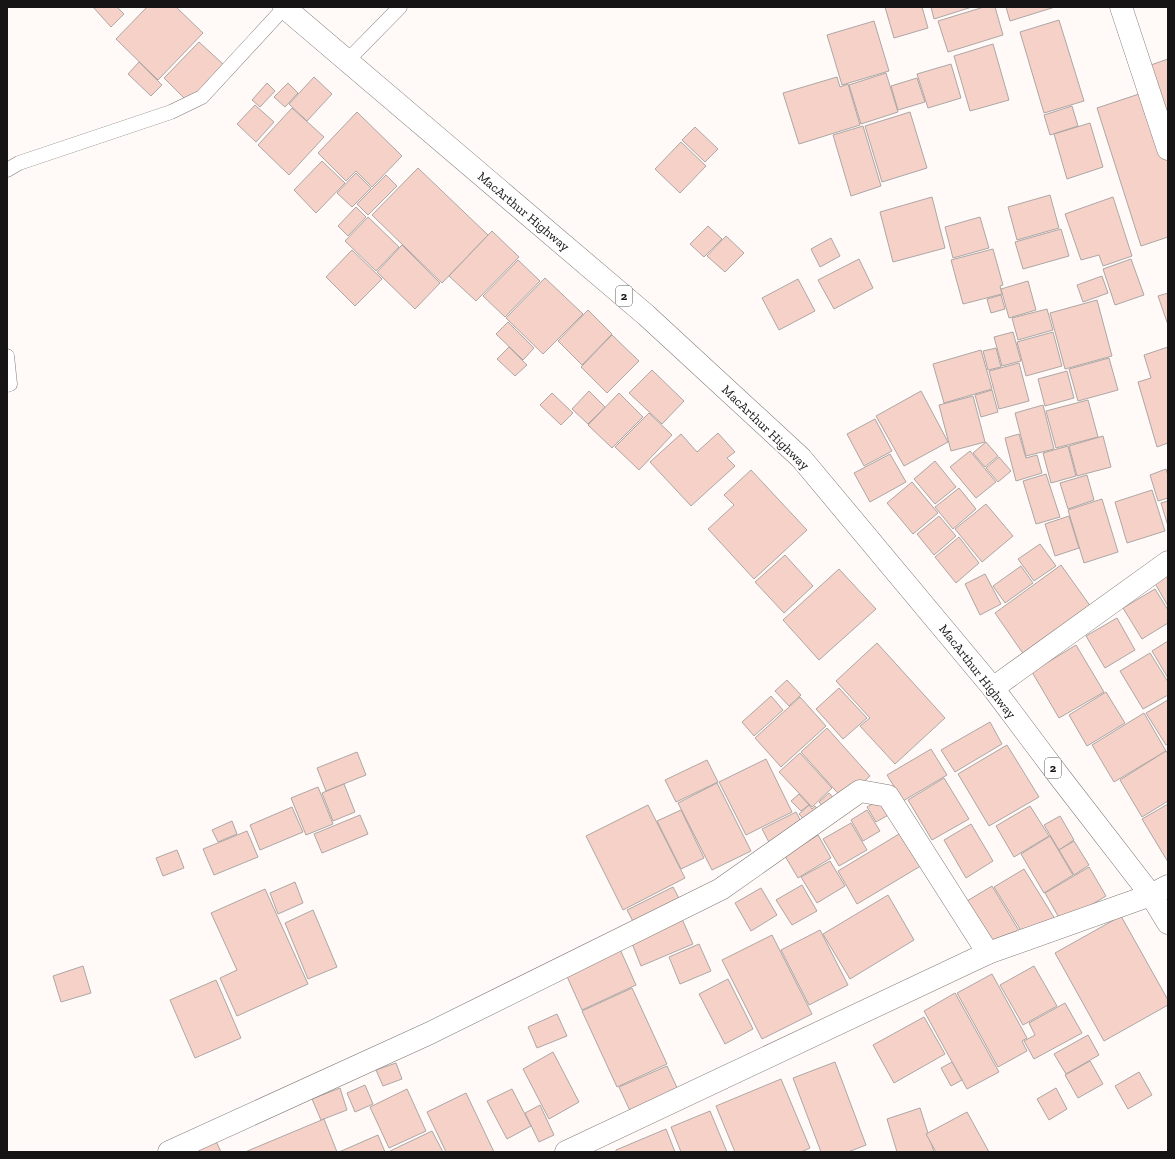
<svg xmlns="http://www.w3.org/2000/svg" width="1175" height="1159" font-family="'Zilla Slab',serif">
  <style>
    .building { fill: #f6d1c7; stroke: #ada7a5 }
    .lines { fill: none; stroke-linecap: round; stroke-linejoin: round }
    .service-casing { stroke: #807b79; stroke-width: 15 }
    .minor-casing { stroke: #807b79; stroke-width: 23 }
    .tertiary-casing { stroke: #807b79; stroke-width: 23 }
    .trunk-casing { stroke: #807b79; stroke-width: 23 }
    .service { stroke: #fff; stroke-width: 14 }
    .minor { stroke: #fff; stroke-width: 22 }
    .tertiary { stroke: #fff; stroke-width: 22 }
    .trunk { stroke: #fff; stroke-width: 22 }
    .labels { text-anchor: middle; stroke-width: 4; stroke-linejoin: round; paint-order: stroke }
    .shield { fill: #fff; stroke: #5c5a5a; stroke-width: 1 }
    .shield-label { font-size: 12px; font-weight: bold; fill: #161414 }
    .street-label { font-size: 13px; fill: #161414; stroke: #fff }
  </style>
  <rect width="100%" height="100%" fill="#fffaf8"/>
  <!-- building -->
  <g class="building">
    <polygon points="93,7 117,7 124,14 111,27"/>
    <polygon points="147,7 176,7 203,33 158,80 116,39"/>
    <polygon points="885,7 922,7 928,28 894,38"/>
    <polygon points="931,7 972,7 934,19"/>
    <polygon points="984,7 995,7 1003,35 948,52 938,21"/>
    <polygon points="1006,7 1055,7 1010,21"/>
    <polygon points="1059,20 1084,101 1044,113 1020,32"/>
    <polygon points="874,21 889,71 842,85 827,35"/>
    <polygon points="199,42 224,65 188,102 164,78"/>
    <polygon points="993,44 1009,100 970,111 954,56"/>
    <polygon points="1168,59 1168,127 1148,66"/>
    <polygon points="139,62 162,85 151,96 128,74"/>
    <polygon points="951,64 961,98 928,108 917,74"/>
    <polygon points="886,73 898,112 861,124 849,85"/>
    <polygon points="314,77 332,94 307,121 289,104"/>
    <polygon points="837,77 840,87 848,84 860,125 799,144 783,93"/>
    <polygon points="917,78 925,102 898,110 891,86"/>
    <polygon points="267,83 275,91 260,107 252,100"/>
    <polygon points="288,83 298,93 285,107 274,97"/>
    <polygon points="1145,92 1168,163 1168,237 1141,246 1097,108"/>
    <polygon points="255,105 274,122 256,142 237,124"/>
    <polygon points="1072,106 1078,126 1050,135 1044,115"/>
    <polygon points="292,108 324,137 289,175 258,145"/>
    <polygon points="357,112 402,156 372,187 356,171 346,181 318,153"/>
    <polygon points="910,112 927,168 882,182 865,126"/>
    <polygon points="1090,123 1103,167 1067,179 1054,134"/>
    <polygon points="863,126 881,186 851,196 833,135"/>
    <polygon points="695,127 718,149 705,162 682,140"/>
    <polygon points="681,142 706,166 680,193 655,169"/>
    <polygon points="322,161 345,183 316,213 294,190"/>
    <polygon points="418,168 488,235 442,283 372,215"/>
    <polygon points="356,173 371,188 352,207 337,193"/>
    <polygon points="386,175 397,186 368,215 357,204"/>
    <polygon points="1050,195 1059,228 1017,240 1008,207"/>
    <polygon points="932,197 945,248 893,262 880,212"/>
    <polygon points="1113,197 1132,256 1103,266 1099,255 1081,260 1065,214"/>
    <polygon points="356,207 366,217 348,236 338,226"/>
    <polygon points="368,217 399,247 376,271 345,241"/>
    <polygon points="980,217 989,248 953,258 945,227"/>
    <polygon points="708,226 722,239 704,257 690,244"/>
    <polygon points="1061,229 1069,256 1023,269 1015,242"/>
    <polygon points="492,231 519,257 476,301 449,276"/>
    <polygon points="726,236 744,253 725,272 707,256"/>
    <polygon points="831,238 840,256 820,267 811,249"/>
    <polygon points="402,245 440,283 415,309 377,272"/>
    <polygon points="993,249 1003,285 1000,286 1002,294 963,304 951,260"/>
    <polygon points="352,250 382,279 355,306 326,277"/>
    <polygon points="859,259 873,288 834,309 818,280"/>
    <polygon points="1131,259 1144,295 1115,305 1103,269"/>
    <polygon points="518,260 540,281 505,317 483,296"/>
    <polygon points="1102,276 1108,293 1083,302 1077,285"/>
    <polygon points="545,278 583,314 543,354 506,318"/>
    <polygon points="798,279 815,311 779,330 762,298"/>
    <polygon points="1028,281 1036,310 1009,318 1001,289"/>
    <polygon points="1168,293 1168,325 1158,296"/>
    <polygon points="1001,295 1005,309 991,313 987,299"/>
    <polygon points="1097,300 1112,356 1065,369 1050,313"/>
    <polygon points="1047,309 1053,330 1018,340 1012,318"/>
    <polygon points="588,310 612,334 582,365 558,341"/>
    <polygon points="508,322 534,348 523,360 496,334"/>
    <polygon points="1013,332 1021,361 1002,366 994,337"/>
    <polygon points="1053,332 1062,366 1026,376 1017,342"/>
    <polygon points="612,335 639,361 607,393 581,367"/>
    <polygon points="509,347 527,365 515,376 497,359"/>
    <polygon points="1168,347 1168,443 1157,447 1138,382 1151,378 1144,355"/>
    <polygon points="996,348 1001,367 988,370 983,351"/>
    <polygon points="981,350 992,389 944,403 933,364"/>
    <polygon points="1109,358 1118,390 1078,401 1069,369"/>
    <polygon points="1019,363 1029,401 999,409 989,371"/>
    <polygon points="652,370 684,401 662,424 629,393"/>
    <polygon points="1067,371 1074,398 1045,406 1038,379"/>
    <polygon points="992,390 998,412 981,417 975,395"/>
    <polygon points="589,391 605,407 588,424 572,409"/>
    <polygon points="921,391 948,442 904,466 876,416"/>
    <polygon points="552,393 573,413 561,425 540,405"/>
    <polygon points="619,393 643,417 612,448 588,425"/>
    <polygon points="973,396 985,442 951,451 939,405"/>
    <polygon points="1088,400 1098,437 1056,448 1046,411"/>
    <polygon points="1043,405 1054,449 1026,456 1015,413"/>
    <polygon points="649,413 672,435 639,470 615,447"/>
    <polygon points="875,419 892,451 864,466 847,434"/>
    <polygon points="718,433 735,452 727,458 735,466 691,506 650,462 681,434 697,452"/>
    <polygon points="1019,434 1026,458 1037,455 1042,473 1016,481 1005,438"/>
    <polygon points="1103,436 1111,467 1077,476 1069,446"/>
    <polygon points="986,442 998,456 985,467 973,453"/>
    <polygon points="1068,446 1076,476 1051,483 1043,453"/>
    <polygon points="970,451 996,482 976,498 950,467"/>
    <polygon points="890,454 906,482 870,502 854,473"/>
    <polygon points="999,457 1011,471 998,482 986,468"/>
    <polygon points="935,461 956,487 935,504 914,479"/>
    <polygon points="1166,469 1168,476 1168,498 1158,501 1150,475"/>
    <polygon points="751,470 807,530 754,579 708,529 734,505 724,495"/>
    <polygon points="1046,474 1060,517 1036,524 1023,481"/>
    <polygon points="1087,475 1094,500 1068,509 1060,483"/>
    <polygon points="912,482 938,513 913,534 887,503"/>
    <polygon points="959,488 976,509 953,529 935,507"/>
    <polygon points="1152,490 1165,531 1127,543 1115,502"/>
    <polygon points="1102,499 1118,552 1084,563 1068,510"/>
    <polygon points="1168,501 1168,526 1161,503"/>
    <polygon points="986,504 1013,536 982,562 955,529"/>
    <polygon points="939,516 956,536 934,555 917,534"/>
    <polygon points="1069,516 1079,548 1055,556 1045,524"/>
    <polygon points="959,537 979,563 956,583 935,557"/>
    <polygon points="1040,544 1056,566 1034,581 1018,559"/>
    <polygon points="785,555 813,586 784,613 755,582"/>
    <polygon points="1061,565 1091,607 1024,655 995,613"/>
    <polygon points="1021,566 1033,583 1005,603 993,586"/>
    <polygon points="839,569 876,609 819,660 783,620"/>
    <polygon points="1168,571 1168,606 1153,580"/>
    <polygon points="985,574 1001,604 980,615 965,584"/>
    <polygon points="1155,589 1168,610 1168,623 1142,639 1123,608"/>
    <polygon points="1117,618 1135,650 1105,668 1086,636"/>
    <polygon points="1168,641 1168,678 1152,651"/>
    <polygon points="877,643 945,718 895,764 860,726 870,718 836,681"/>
    <polygon points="1076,645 1104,692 1059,718 1032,672"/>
    <polygon points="1150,653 1168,682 1168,695 1143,709 1120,671"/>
    <polygon points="787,680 801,695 789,706 775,691"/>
    <polygon points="839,688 867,718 843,739 816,709"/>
    <polygon points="1106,692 1125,723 1087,746 1069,715"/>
    <polygon points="771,696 783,710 754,736 742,722"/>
    <polygon points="800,697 826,726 781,767 755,738"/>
    <polygon points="1168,700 1168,744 1166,745 1146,713"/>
    <polygon points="1144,713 1166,751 1114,782 1092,745"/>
    <polygon points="990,722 1002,744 955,772 941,750"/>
    <polygon points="827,728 870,776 844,800 801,752"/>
    <polygon points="1007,745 1039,797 989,826 958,774"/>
    <polygon points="931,749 947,775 903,801 887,775"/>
    <polygon points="1166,751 1168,754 1168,801 1142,817 1120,780"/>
    <polygon points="357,752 366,775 326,791 317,768"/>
    <polygon points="800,753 832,788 812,807 779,772"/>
    <polygon points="766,759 792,812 746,835 719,782"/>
    <polygon points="707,760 718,782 676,802 665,780"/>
    <polygon points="944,778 969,819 932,840 908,800"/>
    <polygon points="717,783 751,851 712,870 678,803"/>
    <polygon points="344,784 355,812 333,821 322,793"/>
    <polygon points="318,787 333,824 306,835 291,798"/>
    <polygon points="829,793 837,802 827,811 819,802"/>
    <polygon points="799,794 809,805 801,811 791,801"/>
    <polygon points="881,799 890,814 876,822 867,807"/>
    <polygon points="1168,804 1168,862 1142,819"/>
    <polygon points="648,805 685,878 623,910 586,836"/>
    <polygon points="809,805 812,809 815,806 822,814 810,826 799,814"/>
    <polygon points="1030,806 1049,836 1014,857 996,826"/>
    <polygon points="292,807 303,832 260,850 250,825"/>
    <polygon points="681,810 704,858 681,869 657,821"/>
    <polygon points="867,810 880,831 863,841 851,820"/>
    <polygon points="796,812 805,829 771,846 762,829"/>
    <polygon points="360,815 368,834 322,853 314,834"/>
    <polygon points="1060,816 1074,840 1059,850 1044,825"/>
    <polygon points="232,821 237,834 218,842 212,830"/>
    <polygon points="851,823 867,850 839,866 823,839"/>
    <polygon points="971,824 993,861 966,878 944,840"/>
    <polygon points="247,831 258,857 214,875 203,849"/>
    <polygon points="904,831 924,864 857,904 838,871"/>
    <polygon points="818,835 831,858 798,878 785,856"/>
    <polygon points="1050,836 1073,875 1044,893 1021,854"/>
    <polygon points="1074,841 1089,865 1074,875 1059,850"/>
    <polygon points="177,850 184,868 163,876 156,858"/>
    <polygon points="830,861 845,886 817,903 801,877"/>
    <polygon points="1089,867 1106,896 1062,923 1045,893"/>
    <polygon points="1024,869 1055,919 1025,937 994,887"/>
    <polygon points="295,882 303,903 278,914 270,893"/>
    <polygon points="802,885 817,911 792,925 776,900"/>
    <polygon points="992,886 1021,934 995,949 967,901"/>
    <polygon points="673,887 681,902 635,925 627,910"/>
    <polygon points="761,888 777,915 751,931 735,903"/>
    <polygon points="265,889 308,984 237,1016 220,978 237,970 211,913"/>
    <polygon points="888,895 914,940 850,979 823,934"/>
    <polygon points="313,910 337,967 308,979 285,923"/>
    <polygon points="1121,916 1168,1000 1168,1005 1104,1041 1055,953"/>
    <polygon points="682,919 693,944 641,966 631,941"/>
    <polygon points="820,930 848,985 809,1005 781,950"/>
    <polygon points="772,935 812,1014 762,1039 722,960"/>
    <polygon points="699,944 711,971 680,984 669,957"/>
    <polygon points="619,947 636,985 582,1010 565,972"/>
    <polygon points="83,966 91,993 61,1002 53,976"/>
    <polygon points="1034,966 1057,1006 1023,1025 1000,985"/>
    <polygon points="992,974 1027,1038 1022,1041 1027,1051 998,1067 957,993"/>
    <polygon points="728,979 753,1029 725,1044 699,994"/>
    <polygon points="216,980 241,1038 195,1058 170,1000"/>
    <polygon points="632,988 667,1064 617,1087 582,1011"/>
    <polygon points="955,993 999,1072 967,1089 924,1011"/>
    <polygon points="1065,1003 1082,1033 1034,1059 1024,1041 1035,1035 1029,1023"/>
    <polygon points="557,1014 567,1036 537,1048 528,1027"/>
    <polygon points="924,1017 945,1054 894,1083 873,1045"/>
    <polygon points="1088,1035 1099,1055 1066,1074 1054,1054"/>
    <polygon points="553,1052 579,1102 549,1119 523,1069"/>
    <polygon points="1090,1061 1103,1084 1078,1098 1065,1075"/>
    <polygon points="835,1062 866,1145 848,1152 821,1152 793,1078"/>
    <polygon points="952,1062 962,1080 951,1086 941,1068"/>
    <polygon points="396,1063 402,1079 383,1086 376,1070"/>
    <polygon points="667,1066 679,1092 631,1113 619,1087"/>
    <polygon points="1139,1072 1152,1095 1128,1109 1115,1086"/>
    <polygon points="781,1079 810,1148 801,1152 735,1152 716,1106"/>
    <polygon points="365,1085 373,1104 355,1112 347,1093"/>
    <polygon points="340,1088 347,1110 321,1120 312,1099"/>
    <polygon points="1056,1088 1067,1109 1049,1120 1037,1099"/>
    <polygon points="407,1089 426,1131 389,1148 370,1107"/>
    <polygon points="512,1089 531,1126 507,1139 487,1101"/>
    <polygon points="466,1093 494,1152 446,1152 427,1112"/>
    <polygon points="540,1105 554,1135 539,1142 525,1113"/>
    <polygon points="920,1108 934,1152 897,1152 887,1119"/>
    <polygon points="710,1111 727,1152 681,1152 671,1127"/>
    <polygon points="967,1112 989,1152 936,1152 926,1134"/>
    <polygon points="324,1119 337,1152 245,1152"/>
    <polygon points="666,1129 675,1152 616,1152 616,1150"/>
    <polygon points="432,1131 443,1152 390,1152 390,1151"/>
    <polygon points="378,1135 385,1152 339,1152"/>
    <polygon points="215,1139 221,1152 185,1152"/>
  </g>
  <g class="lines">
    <!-- service casing -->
    <g class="service-casing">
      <g id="service">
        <polyline points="347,61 400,7"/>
        <polyline points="7,170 19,163 171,112 202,97 285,7"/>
        <polyline points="7,356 10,384 7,385"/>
      </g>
    </g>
    <!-- minor casing -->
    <g class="minor-casing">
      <g id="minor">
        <polyline points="1121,7 1168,149"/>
        <polyline points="993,688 1168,562"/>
        <polyline points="169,1152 430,1033 721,889 860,791 888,796 988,953"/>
      </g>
    </g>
    <!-- tertiary casing -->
    <g class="tertiary-casing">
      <polyline id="tertiary" points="566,1152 988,953 1151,895 1168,886"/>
    </g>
    <!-- trunk casing -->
    <g class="trunk-casing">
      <polyline id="trunk" points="284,7 646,315 801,458 993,688 1059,776 1151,895 1168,923"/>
    </g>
    <!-- service -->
    <use href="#service" class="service"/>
    <!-- minor -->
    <use href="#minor" class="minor"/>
    <!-- tertiary -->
    <use href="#tertiary" class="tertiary"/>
    <!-- trunk -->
    <use href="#trunk" class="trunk"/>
  </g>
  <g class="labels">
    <!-- shield labels -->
    <g class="shield">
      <rect x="616" y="286" width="16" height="20" rx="3"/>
      <rect x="1045" y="758" width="16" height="20" rx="3"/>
    </g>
    <g class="shield-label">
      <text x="624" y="300">2</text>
      <text x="1053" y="772">2</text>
    </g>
    <!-- street labels -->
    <g class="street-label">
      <text transform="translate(524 211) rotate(40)" y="5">MacArthur Highway</text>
      <text transform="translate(766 427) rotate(44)" y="5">MacArthur Highway</text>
      <text transform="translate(978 671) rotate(52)" y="5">MacArthur Highway</text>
    </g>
  </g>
  <!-- border -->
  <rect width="1175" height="1159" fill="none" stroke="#161414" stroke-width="16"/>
</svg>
